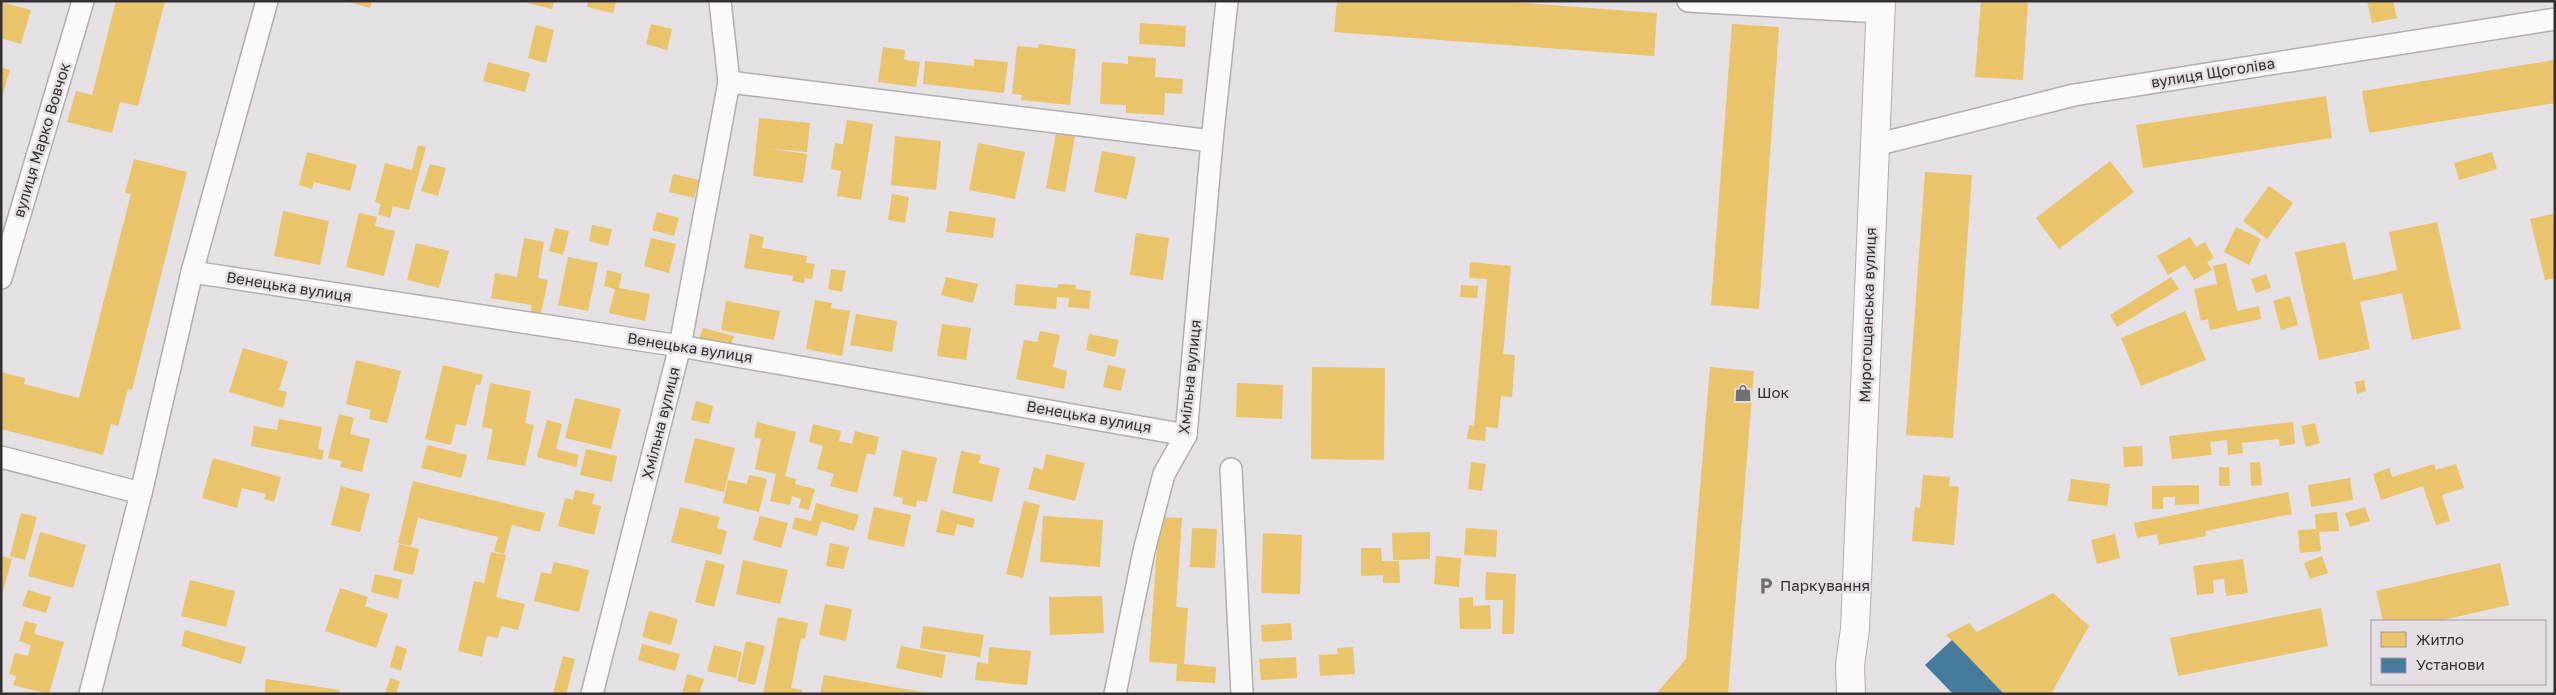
<svg xmlns="http://www.w3.org/2000/svg" width="2556" height="695" font-family="'Golos Text',sans-serif">
  <style>
    .homes { fill: #e9c46a }
    .public { fill: #457b9d }
    .lines { fill: none; stroke-linecap: round; stroke-linejoin: round }
    .street-casing { stroke: #b0aeb0; stroke-width: 24 }
    .secondary-casing { stroke: #b0aeb0; stroke-width: 30 }
    .street { stroke: #fbfafb; stroke-width: 21 }
    .secondary { stroke: #fbfafb; stroke-width: 28 }
    .labels { text-anchor: middle; stroke-width: 5; stroke-linejoin: round; paint-order: stroke }
    .street-label { font-size: 15px; fill: #333033; stroke: #e5dfe5 }
    .poi-label { font-size: 15px; fill: #333033; stroke: #e5dfe5; text-anchor: start }
  </style>
  <rect width="100%" height="100%" fill="#e4e0e4"/>
  <!-- homes -->
  <g class="homes">
    <polygon points="116,1 165,1 138,106 120,102 112,133 67,122 76,91 92,95"/>
    <polygon points="345,1 372,1 370,8"/>
    <polygon points="528,1 554,1 552,9 527,3"/>
    <polygon points="588,1 616,1 613,13 587,7"/>
    <polygon points="1337,1 1497,1 1657,13 1654,56 1334,32"/>
    <polygon points="1981,1 2028,1 2023,80 1975,77"/>
    <polygon points="2367,1 2393,1 2397,18 2372,23"/>
    <polygon points="1,2 31,10 21,44 1,38"/>
    <polygon points="1140,23 1186,26 1185,47 1139,44"/>
    <polygon points="651,24 672,29 667,50 646,44"/>
    <polygon points="1732,24 1779,27 1759,309 1711,305"/>
    <polygon points="536,25 554,30 546,63 528,58"/>
    <polygon points="1039,44 1076,49 1070,105 1021,100 1022,95 1012,94 1017,46 1038,48"/>
    <polygon points="883,47 905,50 904,60 920,62 916,87 878,82"/>
    <polygon points="1128,56 1156,58 1155,77 1183,79 1182,94 1165,93 1164,115 1126,113 1126,105 1100,104 1102,62 1128,64"/>
    <polygon points="974,59 1008,62 1004,93 923,84 925,61 974,66"/>
    <polygon points="2554,60 2555,103 2369,133 2362,91"/>
    <polygon points="488,62 530,73 525,92 483,81"/>
    <polygon points="1,67 10,70 2,97 1,97"/>
    <polygon points="2326,96 2332,138 2143,168 2136,125"/>
    <polygon points="759,118 810,123 807,152 765,148 807,154 803,183 753,176"/>
    <polygon points="847,120 873,124 861,200 837,196 841,171 831,169 835,143 843,144"/>
    <polygon points="1056,133 1075,136 1065,192 1046,188"/>
    <polygon points="895,136 941,141 936,190 891,185"/>
    <polygon points="978,143 1025,152 1015,199 969,190"/>
    <polygon points="418,145 426,147 409,210 393,206 390,218 378,214 381,204 375,202 385,163 412,170"/>
    <polygon points="1102,151 1136,157 1127,199 1094,192"/>
    <polygon points="307,152 357,165 350,191 314,182 312,189 299,185"/>
    <polygon points="2492,152 2497,169 2459,180 2454,163"/>
    <polygon points="134,159 187,172 132,390 128,389 118,426 111,424 103,455 1,429 1,372 25,378 24,384 79,398 131,194 125,193"/>
    <polygon points="2110,161 2134,192 2059,249 2036,218"/>
    <polygon points="430,164 446,168 438,196 421,191"/>
    <polygon points="1925,172 1972,175 1953,438 1906,435"/>
    <polygon points="673,174 699,180 694,198 669,192"/>
    <polygon points="2269,186 2293,203 2267,239 2243,221"/>
    <polygon points="892,194 909,197 905,223 888,220"/>
    <polygon points="283,211 329,221 320,265 274,256"/>
    <polygon points="949,211 996,218 993,238 946,232"/>
    <polygon points="657,212 679,218 674,236 652,230"/>
    <polygon points="359,213 377,217 375,226 395,231 384,276 346,267"/>
    <polygon points="2553,214 2555,278 2545,280 2530,219"/>
    <polygon points="2437,222 2461,329 2412,340 2402,293 2360,302 2370,349 2319,360 2295,252 2345,242 2353,280 2397,270 2389,232"/>
    <polygon points="592,225 612,229 608,246 589,241"/>
    <polygon points="2236,227 2261,239 2249,265 2224,252"/>
    <polygon points="555,228 569,231 563,255 549,251"/>
    <polygon points="1136,233 1169,238 1163,280 1130,275"/>
    <polygon points="750,234 764,237 762,248 807,256 806,263 815,264 812,279 805,278 804,283 792,281 793,276 744,268"/>
    <polygon points="2190,237 2196,247 2205,242 2214,258 2207,262 2212,270 2194,280 2185,265 2168,275 2157,256"/>
    <polygon points="524,238 544,242 538,278 548,280 541,314 531,312 532,305 491,298 495,273 517,277"/>
    <polygon points="651,238 676,244 669,273 644,266"/>
    <polygon points="416,243 449,251 439,288 407,280"/>
    <polygon points="568,257 598,263 588,311 558,305"/>
    <polygon points="1470,262 1511,266 1503,354 1515,355 1512,397 1501,396 1498,428 1486,427 1485,441 1467,439 1469,425 1474,426 1487,279 1469,278"/>
    <polygon points="2226,263 2237,311 2259,306 2261,319 2210,330 2208,319 2201,321 2194,289 2217,284 2213,266"/>
    <polygon points="831,269 846,271 842,292 828,289"/>
    <polygon points="607,270 622,274 619,288 650,294 645,321 609,313 615,289 604,286"/>
    <polygon points="2266,274 2271,288 2256,293 2251,279"/>
    <polygon points="946,277 978,284 973,303 941,295"/>
    <polygon points="2171,277 2179,289 2117,327 2110,315"/>
    <polygon points="1016,284 1057,288 1058,284 1076,285 1075,289 1091,291 1089,309 1068,307 1069,298 1057,297 1056,309 1014,305"/>
    <polygon points="1461,285 1478,286 1477,298 1460,297"/>
    <polygon points="2290,296 2298,325 2281,330 2273,301"/>
    <polygon points="815,300 832,303 831,308 850,311 842,356 806,349"/>
    <polygon points="726,301 780,311 774,340 721,330"/>
    <polygon points="2185,311 2206,360 2141,386 2121,338"/>
    <polygon points="856,314 897,321 892,352 850,345"/>
    <polygon points="942,324 971,328 966,360 937,356"/>
    <polygon points="703,328 734,336 730,347 699,339"/>
    <polygon points="1040,331 1060,335 1053,367 1067,371 1064,389 1016,379 1024,340 1037,342"/>
    <polygon points="1089,334 1119,340 1115,357 1086,350"/>
    <polygon points="243,348 288,361 279,390 287,392 283,408 229,392"/>
    <polygon points="356,360 401,371 387,423 369,419 371,410 346,404"/>
    <polygon points="443,365 483,375 480,385 476,384 466,426 456,424 451,445 425,439"/>
    <polygon points="1108,365 1126,369 1121,391 1103,387"/>
    <polygon points="1312,367 1385,368 1384,460 1311,459"/>
    <polygon points="1710,367 1754,371 1728,694 1656,694 1686,659"/>
    <polygon points="2364,380 2366,391 2357,394 2355,382"/>
    <polygon points="490,383 531,391 525,423 534,425 525,466 487,459 493,429 482,427"/>
    <polygon points="1237,383 1283,385 1282,419 1236,417"/>
    <polygon points="575,398 621,409 611,449 565,438"/>
    <polygon points="696,401 713,406 709,424 691,420"/>
    <polygon points="339,414 354,418 350,434 370,439 362,472 340,467 342,461 328,458"/>
    <polygon points="279,419 322,427 318,449 324,450 322,460 251,446 254,426 277,430"/>
    <polygon points="547,420 562,424 556,449 579,455 576,467 537,457"/>
    <polygon points="757,422 796,432 785,476 796,479 795,484 815,489 809,510 799,508 801,499 792,496 790,505 770,501 776,474 755,469 761,439 754,437"/>
    <polygon points="2293,422 2295,444 2280,446 2279,439 2242,443 2243,453 2228,455 2227,440 2210,442 2212,455 2172,459 2169,436"/>
    <polygon points="2315,423 2320,443 2306,447 2301,426"/>
    <polygon points="813,424 841,431 839,441 852,444 855,431 879,437 875,455 867,453 857,493 830,486 834,474 817,469 823,446 809,442"/>
    <polygon points="695,438 735,448 724,492 684,482"/>
    <polygon points="427,445 467,455 461,478 421,468"/>
    <polygon points="2142,446 2143,466 2124,467 2123,447"/>
    <polygon points="586,449 617,456 612,482 580,475"/>
    <polygon points="902,450 937,458 927,502 917,500 916,507 902,504 903,498 893,496"/>
    <polygon points="961,451 981,455 979,463 1000,468 992,502 952,493"/>
    <polygon points="1046,454 1085,463 1075,501 1028,489 1034,467 1043,470"/>
    <polygon points="213,458 281,477 274,502 264,499 266,494 242,488 237,508 202,498"/>
    <polygon points="1471,462 1486,464 1482,491 1468,489"/>
    <polygon points="2260,462 2262,485 2251,486 2250,463"/>
    <polygon points="2434,464 2436,470 2456,464 2464,488 2442,495 2450,521 2436,525 2423,486 2381,500 2373,474 2389,468 2392,477"/>
    <polygon points="2219,467 2229,467 2230,486 2219,486"/>
    <polygon points="749,475 767,479 759,512 723,503 728,480 747,484"/>
    <polygon points="1923,475 1950,477 1949,486 1959,487 1954,545 1912,541 1915,507 1920,508"/>
    <polygon points="2350,478 2353,500 2311,507 2308,485"/>
    <polygon points="2071,479 2110,484 2107,506 2068,501"/>
    <polygon points="413,481 545,513 540,532 512,525 504,554 494,551 498,537 418,518 411,546 398,543"/>
    <polygon points="2199,485 2199,504 2175,505 2175,497 2163,497 2163,509 2152,509 2152,486"/>
    <polygon points="341,486 370,494 360,532 331,525"/>
    <polygon points="575,490 595,494 592,504 601,506 594,535 558,526 565,498 573,500"/>
    <polygon points="2288,492 2292,514 2205,531 2206,536 2159,545 2157,534 2137,538 2134,523"/>
    <polygon points="1024,501 1040,505 1023,578 1006,574"/>
    <polygon points="816,503 859,515 854,531 821,521 817,536 792,529 795,517 811,521"/>
    <polygon points="680,507 720,517 717,528 727,531 721,555 671,542"/>
    <polygon points="874,507 911,515 904,547 867,539"/>
    <polygon points="2365,507 2370,521 2350,527 2345,513"/>
    <polygon points="941,510 975,519 973,528 957,524 954,536 936,532"/>
    <polygon points="2337,512 2339,531 2319,532 2321,551 2300,553 2298,530 2316,529 2315,514"/>
    <polygon points="21,513 37,517 25,560 10,556"/>
    <polygon points="760,516 788,523 781,548 753,540"/>
    <polygon points="1043,516 1103,520 1100,567 1040,562"/>
    <polygon points="1159,517 1182,518 1176,607 1188,608 1184,664 1216,667 1215,683 1176,681 1177,664 1149,662"/>
    <polygon points="1192,528 1217,529 1215,568 1190,567"/>
    <polygon points="1466,528 1497,530 1496,557 1464,555"/>
    <polygon points="40,532 86,545 73,588 28,576"/>
    <polygon points="1430,532 1430,559 1393,560 1392,533"/>
    <polygon points="1263,533 1302,535 1300,594 1261,593"/>
    <polygon points="2115,534 2120,558 2097,564 2091,540"/>
    <polygon points="830,543 849,547 844,569 826,566"/>
    <polygon points="399,544 419,549 413,575 393,570"/>
    <polygon points="1361,548 1381,548 1382,561 1399,561 1400,583 1383,583 1383,575 1361,576"/>
    <polygon points="491,552 506,555 496,597 525,604 518,630 501,626 498,638 487,636 482,657 458,651 474,581 484,583"/>
    <polygon points="1,556 12,559 2,595 1,595"/>
    <polygon points="1436,556 1461,558 1459,587 1434,584"/>
    <polygon points="2322,556 2328,573 2310,579 2304,563"/>
    <polygon points="2243,559 2248,593 2226,596 2224,579 2213,580 2214,593 2197,595 2193,566"/>
    <polygon points="706,560 725,565 714,607 695,602"/>
    <polygon points="743,560 788,570 780,604 736,594"/>
    <polygon points="554,562 589,570 579,612 534,601 541,572 551,574"/>
    <polygon points="2500,563 2509,605 2438,621 2383,621 2376,591"/>
    <polygon points="1486,572 1516,574 1514,634 1502,634 1503,600 1485,600"/>
    <polygon points="375,574 402,580 398,599 371,592"/>
    <polygon points="190,580 235,591 226,627 181,616"/>
    <polygon points="340,588 368,597 365,606 388,614 376,648 325,631"/>
    <polygon points="28,590 51,597 46,613 22,606"/>
    <polygon points="2053,593 2089,626 2051,694 2004,694 1946,635 1969,623 1977,632"/>
    <polygon points="1102,596 1104,633 1050,635 1049,597"/>
    <polygon points="1473,597 1473,606 1490,605 1491,629 1460,629 1459,598"/>
    <polygon points="825,604 852,609 846,641 819,635"/>
    <polygon points="2321,608 2328,646 2178,676 2170,638"/>
    <polygon points="649,611 678,619 671,645 642,637"/>
    <polygon points="778,617 808,623 805,639 801,638 791,688 802,690 802,694 763,694"/>
    <polygon points="25,621 37,624 34,634 64,642 49,694 13,685 16,676 9,674 15,653 28,656 31,645 19,641"/>
    <polygon points="1291,623 1292,640 1262,642 1261,625"/>
    <polygon points="923,626 984,635 980,657 920,648"/>
    <polygon points="185,630 246,647 241,664 181,646"/>
    <polygon points="746,641 765,646 755,685 737,681"/>
    <polygon points="642,644 680,654 675,671 638,660"/>
    <polygon points="396,645 407,649 401,671 390,667"/>
    <polygon points="714,645 742,652 736,678 707,671"/>
    <polygon points="901,646 946,655 942,678 896,668"/>
    <polygon points="989,647 1031,651 1027,685 975,680 977,662 988,664"/>
    <polygon points="1353,647 1355,674 1320,676 1319,655 1338,654 1337,648"/>
    <polygon points="563,656 575,659 566,694 553,694"/>
    <polygon points="1296,657 1297,678 1261,680 1259,659"/>
    <polygon points="687,674 704,679 699,694 682,694"/>
    <polygon points="824,675 928,693 928,694 820,694"/>
    <polygon points="390,678 400,681 396,694 385,694"/>
    <polygon points="266,679 340,690 339,694 264,694"/>
  </g>
  <!-- public -->
  <polygon class="public" points="1952,640 2004,694 1953,694 1925,665"/>
  <g class="lines">
    <!-- street casing -->
    <g class="street-casing">
      <g id="street">
        <polyline points="1688,1 1881,12"/>
        <polyline points="729,82 1212,141"/>
        <polyline points="1875,145 2074,95 2555,19"/>
        <polyline points="192,272 680,346 1186,435"/>
        <polyline points="1,278 83,1"/>
        <polyline points="1,457 141,493"/>
        <polyline points="1231,469 1242,694"/>
        <polyline points="90,694 141,493 192,272 267,1"/>
        <polyline points="592,694 680,346 729,82 720,1"/>
        <polyline points="1115,694 1144,551 1164,474 1186,435 1212,141 1227,1"/>
      </g>
    </g>
    <!-- secondary casing -->
    <g class="secondary-casing">
      <polyline id="secondary" points="1851,694 1850,665 1855,629 1881,1"/>
    </g>
    <!-- street -->
    <use href="#street" class="street"/>
    <!-- secondary -->
    <use href="#secondary" class="secondary"/>
  </g>
  <!-- icons -->
  <defs>
    <g id="shop-bare" transform="scale(1.35)"><path d="M-5-2.5h2.3a2.7 3.5 0 0 1 5.4 0H5L5.5 6h-11ZM-1.5-2.5h3a1.5 2.3 0 0 0-3 0Z" fill="#716e71" stroke="#e5dfe5" stroke-width="2.5" paint-order="stroke"/></g>
    <g id="parking-bare" transform="scale(1.35)"><path d="M-3.5-5.5H1a3.5 3.5 0 0 1 0 7H-1V5.5H-3.5ZM-1-3.4V-.6H.8a1.4 1.4 0 0 0 0-2.8Z" fill="#716e71" stroke="#e5dfe5" stroke-width="2.5" paint-order="stroke"/></g>
  </defs>
  <g fill-rule="evenodd">
    <use href="#shop-bare" x="1743" y="393"/>
    <use href="#parking-bare" x="1766" y="586"/>
  </g>
  <g class="labels">
    <!-- street labels -->
    <g class="street-label">
      <text transform="translate(2213 73) rotate(-9)" y="5">вулиця Щоголіва</text>
      <text transform="translate(42 140) rotate(-73)" y="5">вулиця Марко Вовчок</text>
      <text transform="translate(289 287) rotate(9)" y="5">Венецька вулиця</text>
      <text transform="translate(1868 315) rotate(-88)" y="5">Мирогощанська вулиця</text>
      <text transform="translate(690 348) rotate(9)" y="5">Венецька вулиця</text>
      <text transform="translate(1190 377) rotate(-84)" y="5">Хмільна вулиця</text>
      <text transform="translate(1089 417) rotate(10)" y="5">Венецька вулиця</text>
      <text transform="translate(661 423) rotate(-76)" y="5">Хмільна вулиця</text>
    </g>
    <!-- poi labels -->
    <g class="poi-label">
      <text x="1757" y="398">Шок</text>
      <text x="1780" y="591">Паркування</text>
    </g>
  </g>
  <!-- border -->
  <rect width="2556" height="695" fill="none" stroke="#333033" stroke-width="5"/>
  <!-- legend -->
  <rect x="2371" y="620" width="175" height="65" fill="#e5dfe5" stroke="#9e999e"/>
  <rect x="2381" y="632" width="25" height="15" fill="#e9c46a" stroke="#9e999e"/>
  <text x="2416" y="645" font-size="15" fill="#333033">Житло</text>
  <rect x="2381" y="658" width="25" height="15" fill="#457b9d" stroke="#9e999e"/>
  <text x="2416" y="670" font-size="15" fill="#333033">Установи</text>
</svg>
